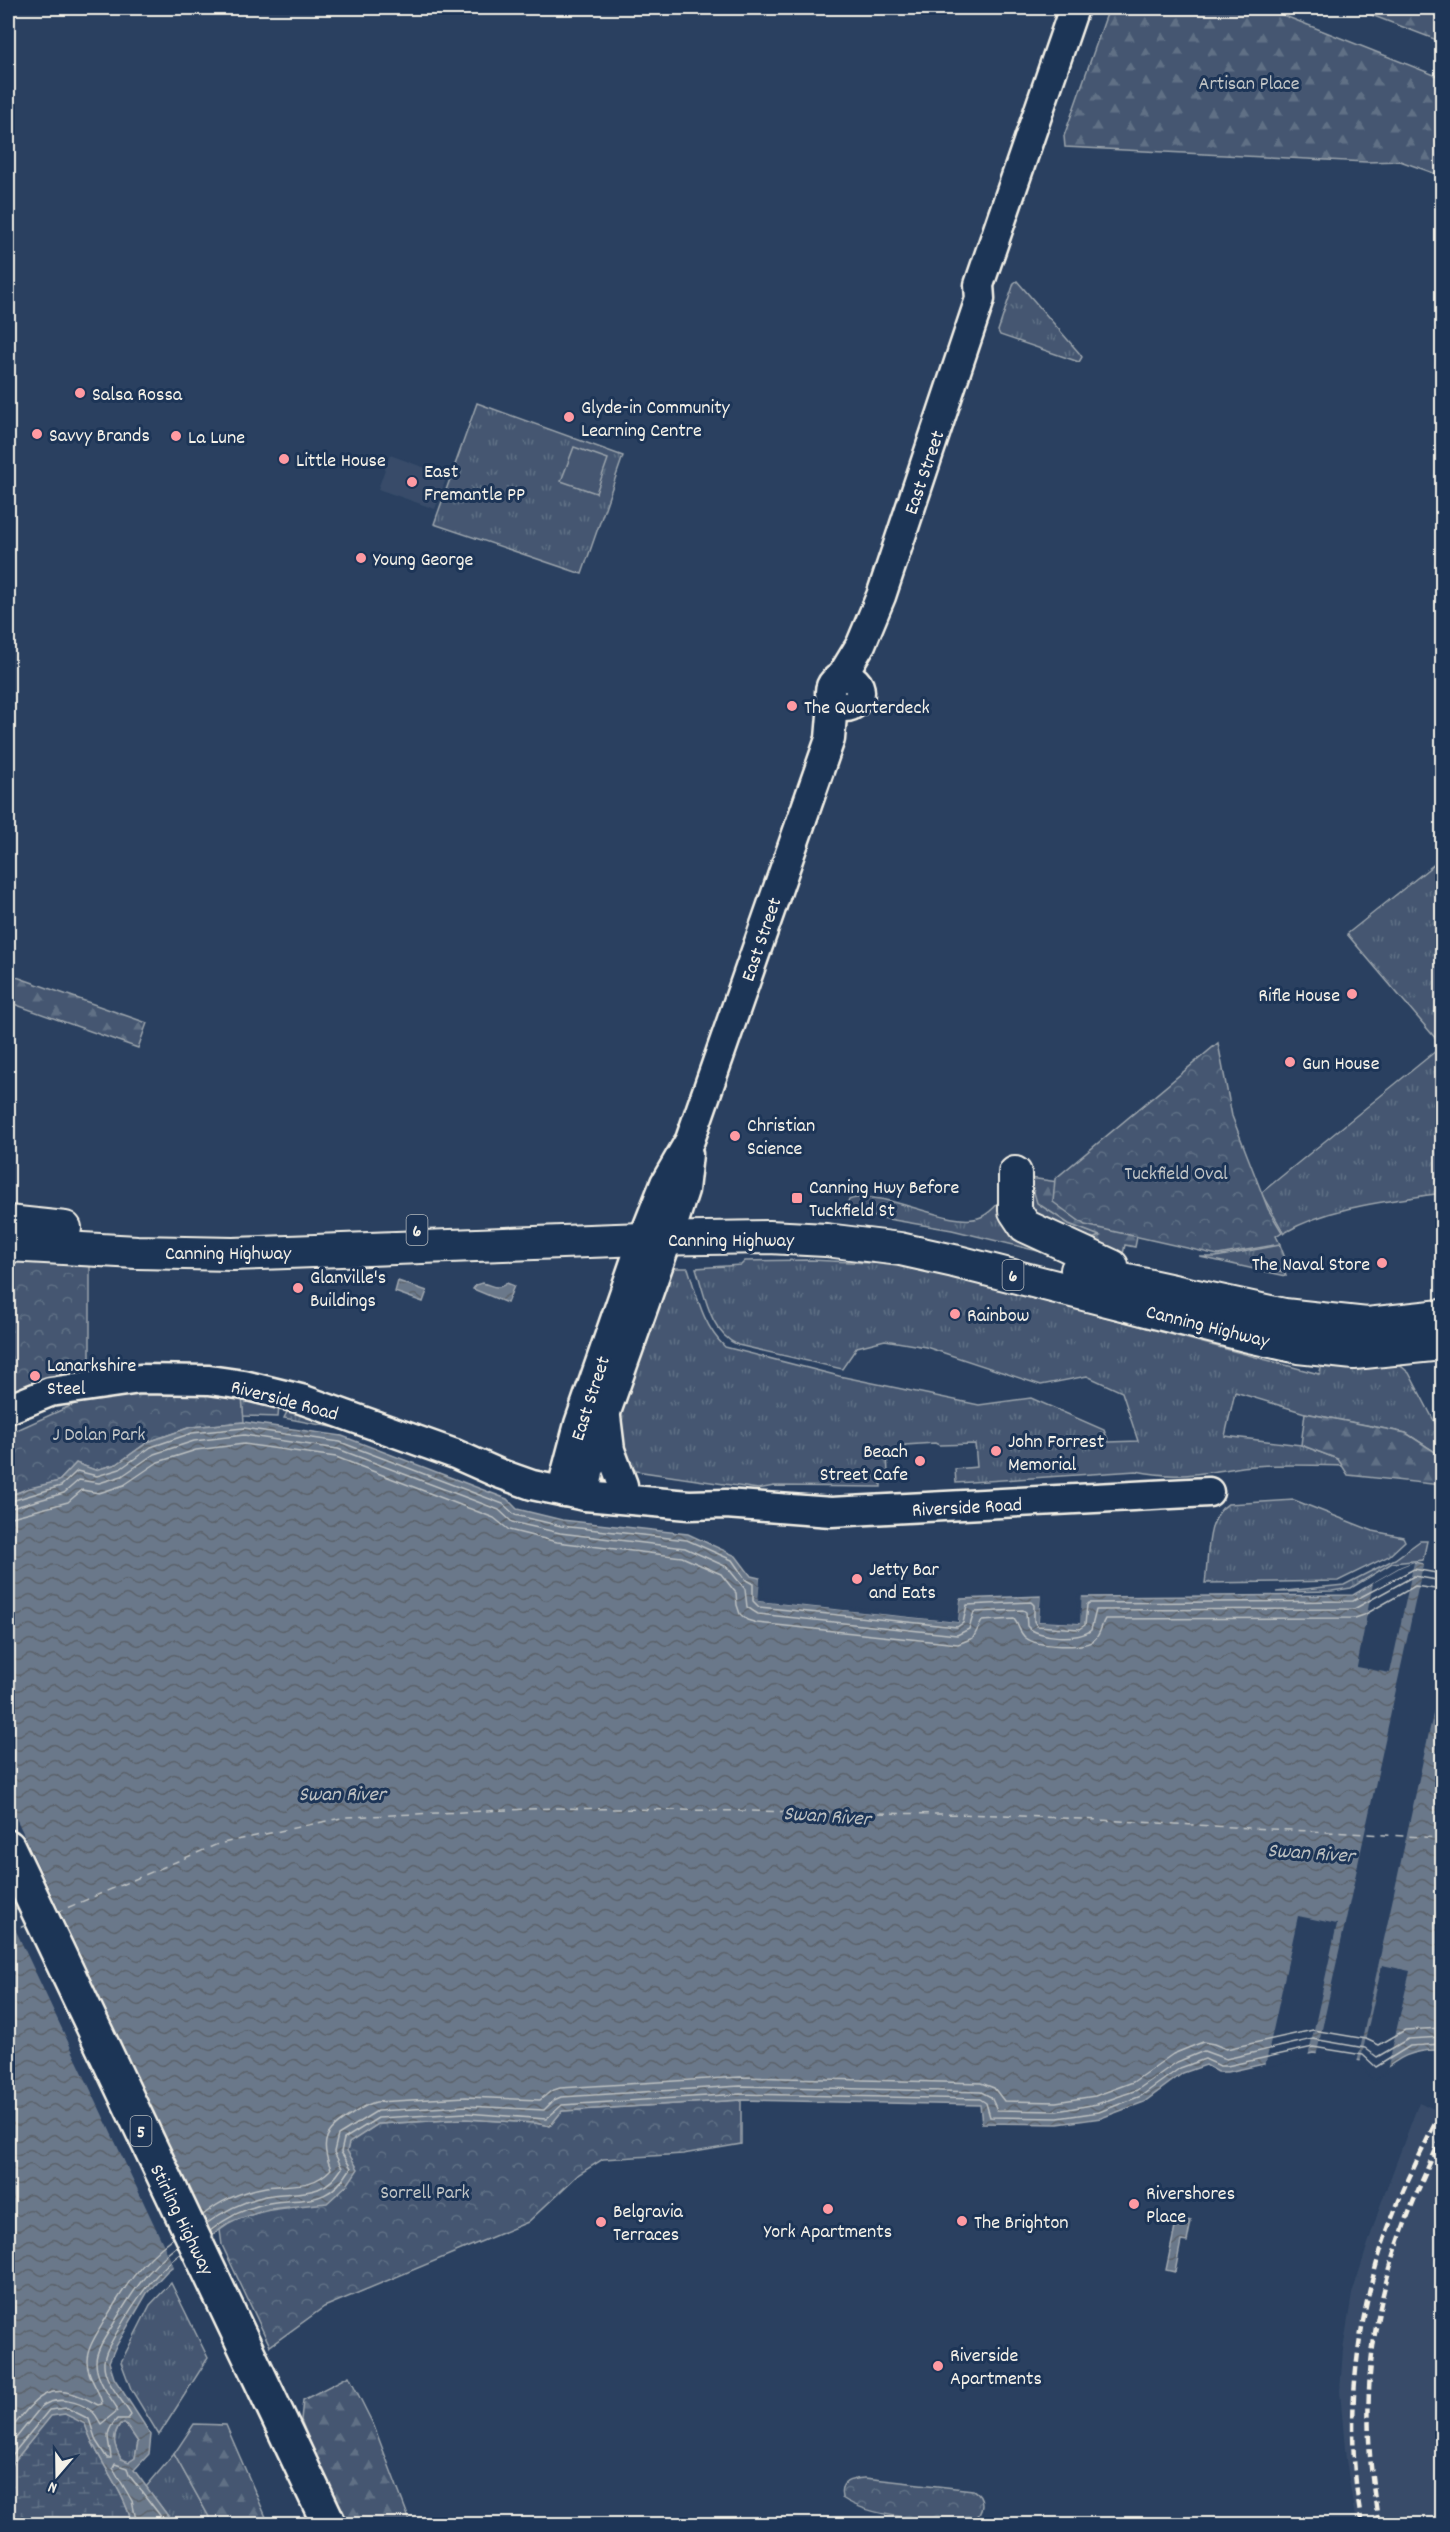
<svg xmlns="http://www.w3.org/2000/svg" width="1450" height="2532" font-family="Dekko,sans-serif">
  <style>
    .built { fill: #374c69 }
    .grass { fill: url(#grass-tufts); stroke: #9ca4ac; stroke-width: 1.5 }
    .forest { fill: url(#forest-firs); stroke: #9ca4ac; stroke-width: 1.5 }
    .wetland { fill: url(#wetland-marsh); stroke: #9ca4ac; stroke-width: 1.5 }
    .park { fill: url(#park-crowns); stroke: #9ca4ac; stroke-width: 1.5 }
    .pitch { fill: #445771; stroke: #9ca4ac; stroke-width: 1.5 }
    .water { fill: url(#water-waves); stroke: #a1a8b0; stroke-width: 1.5; fill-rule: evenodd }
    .pier { fill: #2a4060 }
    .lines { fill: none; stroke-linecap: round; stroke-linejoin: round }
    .shore { stroke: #bdc1c2; stroke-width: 1.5 }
    .ferry { stroke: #bdc1c2; stroke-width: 1.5; stroke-dasharray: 8 6; stroke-linecap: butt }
    .secondary-casing { stroke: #f4f1e8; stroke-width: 33 }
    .primary-casing { stroke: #f4f1e8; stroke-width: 36 }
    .highway-casing { stroke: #f4f1e8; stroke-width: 38 }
    .secondary { stroke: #1d3557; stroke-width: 28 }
    .primary { stroke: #1d3557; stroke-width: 32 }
    .highway { stroke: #1d3557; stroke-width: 33 }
    .rail { stroke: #f4f1e8; stroke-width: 4.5; stroke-dasharray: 9 4.5; stroke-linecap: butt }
    .poi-dot { fill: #ff9aa2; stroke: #1d3557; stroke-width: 2 }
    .labels { text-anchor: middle; stroke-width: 6; stroke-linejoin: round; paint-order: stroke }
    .shield { fill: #1d3557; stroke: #b4b9bc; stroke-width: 1.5 }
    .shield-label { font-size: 18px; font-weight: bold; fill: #f4f1e8 }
    .park-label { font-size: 20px; fill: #bfc3c4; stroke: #1d3557 }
    .poi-label { font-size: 20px; fill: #f4f1e8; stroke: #1d3557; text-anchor: start }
    .street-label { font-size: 20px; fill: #f4f1e8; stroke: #1d3557 }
    .water-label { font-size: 21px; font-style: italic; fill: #bdc1c2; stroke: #1d3557 }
  </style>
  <defs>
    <pattern id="grass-tufts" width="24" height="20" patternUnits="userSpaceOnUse" patternTransform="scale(1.5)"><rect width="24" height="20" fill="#445771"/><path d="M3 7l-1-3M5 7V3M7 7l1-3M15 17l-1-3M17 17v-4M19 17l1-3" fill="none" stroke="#607085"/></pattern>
    <pattern id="forest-firs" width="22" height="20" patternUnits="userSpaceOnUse" patternTransform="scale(1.5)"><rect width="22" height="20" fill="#445771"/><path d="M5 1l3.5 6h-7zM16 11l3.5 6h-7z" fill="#607085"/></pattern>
    <pattern id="wetland-marsh" width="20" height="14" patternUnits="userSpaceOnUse" patternTransform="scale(1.5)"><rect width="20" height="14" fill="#445771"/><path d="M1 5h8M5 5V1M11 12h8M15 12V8" fill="none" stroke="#607085"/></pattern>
    <pattern id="park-crowns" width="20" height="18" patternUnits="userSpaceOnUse" patternTransform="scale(1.5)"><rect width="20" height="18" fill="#445771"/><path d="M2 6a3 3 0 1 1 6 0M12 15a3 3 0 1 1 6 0" fill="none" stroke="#607085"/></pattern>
    <pattern id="water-waves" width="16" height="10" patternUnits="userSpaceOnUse" patternTransform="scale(1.5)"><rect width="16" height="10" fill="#6a788a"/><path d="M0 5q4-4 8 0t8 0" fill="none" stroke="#5b626b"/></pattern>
  </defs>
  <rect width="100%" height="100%" fill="#2a4060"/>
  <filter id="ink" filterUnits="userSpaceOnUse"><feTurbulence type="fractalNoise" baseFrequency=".0167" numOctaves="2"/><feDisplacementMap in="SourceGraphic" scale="12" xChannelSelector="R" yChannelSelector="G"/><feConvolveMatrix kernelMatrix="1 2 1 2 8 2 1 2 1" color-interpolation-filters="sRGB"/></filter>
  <g filter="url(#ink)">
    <!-- built -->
    <g class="built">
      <polygon points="390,455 447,476 435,509 378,489"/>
      <polygon points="1419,2102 1442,2113 1442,2375 1437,2397 1442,2399 1442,2524 1356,2524 1346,2460 1340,2391 1343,2350 1352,2294 1380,2206"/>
    </g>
    <!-- grass -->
    <g class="grass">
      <polygon points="1017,281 1080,354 1082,357 1079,362 1000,335 998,331 1014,283"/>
      <polygon points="477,403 623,456 582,574 434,524"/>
      <path d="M1442,858V1193C1390,1201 1330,1206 1284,1233L1261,1193L1442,1046L1347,934Z"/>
      <polygon points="1030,1178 1069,1224 1101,1236 1089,1240 1035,1220 1025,1193"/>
      <path d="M1005,1196L1079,1261L952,1230L847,1212L843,1208L849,1200C883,1187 951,1230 981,1217C991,1213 998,1203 1005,1196Z"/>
      <polygon points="1280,1245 1288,1266 1286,1270 1277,1270 1285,1273 1286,1276 1200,1257 1216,1257"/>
      <path d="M811,1260L891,1264L948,1275L1319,1374L1324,1360L1391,1363L1402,1367L1409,1373L1442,1436V1454H1438L1406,1433L1305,1413L1235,1392L1225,1436L1301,1445L1338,1459L1343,1466C1313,1465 1265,1463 1236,1468C1199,1474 1173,1479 1136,1471L956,1483L955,1469L977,1467L975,1444L939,1445L935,1443L905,1445V1452L887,1453L888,1474H881V1487L774,1486L758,1489L636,1471L630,1465L614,1422L671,1268H688C697,1296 703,1326 725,1347L839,1376L979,1405L1031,1398L1104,1430L1109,1442L1138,1441L1122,1392L1087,1376L1041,1385L926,1347L885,1340L857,1347L842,1369L738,1345C710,1333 705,1295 696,1268L741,1265L745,1261Z"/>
      <polygon points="242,1396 279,1406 278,1417 243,1416"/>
      <polygon points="289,1408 342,1429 284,1418"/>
      <path d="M1294,1500L1373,1531L1403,1537L1405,1541L1389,1556L1338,1581L1205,1583C1209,1559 1205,1518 1228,1504Z"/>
      <polygon points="1420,1541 1427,1541 1423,1560 1392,1563 1351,1588 1332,1591 1276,1592 1344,1585 1395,1559"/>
      <polygon points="171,2283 208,2358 159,2435 131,2389 121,2362 150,2305"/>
      <path d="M120,2424H126L138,2442L135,2458L129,2462L121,2459C114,2446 111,2438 120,2424Z"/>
      <polygon points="174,2454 213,2524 169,2524 168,2516 146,2487"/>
    </g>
    <!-- forest -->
    <g class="forest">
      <polygon points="1109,8 1265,8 1442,78 1442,176 1400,161 1366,162 1065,147 1064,136"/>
      <polygon points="1353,8 1423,8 1442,16 1442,42"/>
      <polygon points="8,974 147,1023 138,1048 8,1002"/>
      <polygon points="1030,1178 1058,1182 1137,1237 1135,1247 1125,1245 1123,1254 1119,1256 1089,1240 1100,1236 1069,1224 1037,1203"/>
      <polygon points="1305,1413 1406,1433 1438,1454 1442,1454 1441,1485 1348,1475 1338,1459 1301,1445"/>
      <polygon points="349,2376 374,2426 411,2524 348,2524 326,2482 301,2420 303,2400"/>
      <polygon points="194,2424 226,2425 269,2524 213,2524 174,2454"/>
    </g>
    <!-- wetland -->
    <path class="wetland" d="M65,2414L85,2423C96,2460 123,2487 132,2524H8V2469L51,2415Z"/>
    <!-- park -->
    <g class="park">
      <polygon points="1218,1043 1232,1116 1268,1209 1282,1232 1276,1236 1280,1244 1218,1255 1085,1225 1053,1202 1055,1179"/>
      <polygon points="8,1260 90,1265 90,1371 61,1379 8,1400"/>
      <polygon points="148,1391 242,1396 244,1422 191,1427 148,1442 117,1464 95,1470 76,1463 59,1481 8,1495 8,1434 79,1402"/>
      <path d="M741,2100V2144L683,2154L603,2159L579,2174L528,2222L324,2307L270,2346L222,2245L220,2230C241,2214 269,2209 295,2207L347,2151L349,2142L378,2124L466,2119L535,2123L550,2126L562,2111Z"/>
      <path d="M865,2478L973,2490C986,2498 984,2512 973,2521C934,2520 875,2520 842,2498C838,2480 852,2479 865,2478Z"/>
    </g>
    <!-- pitch -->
    <polygon class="pitch" points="574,447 608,459 596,493 561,481"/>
    <!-- water -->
    <g class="water">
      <polygon points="398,1281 427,1291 423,1302 395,1292"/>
      <path d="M482,1283C492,1285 497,1291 507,1283L514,1286L507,1303L473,1289L476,1285Z"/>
      <path d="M244,1422L342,1436L507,1499L517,1509L562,1520L688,1534L736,1556L751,1576L760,1578L759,1601L958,1622L960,1599L1041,1596L1039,1621L1079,1623L1081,1597L1353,1595L1401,1567L1414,1562L1442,1568V2050C1410,2049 1399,2058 1374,2077L1362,2061L1313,2053L1228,2072H1218L1206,2065L1183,2073L1144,2102L1101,2118L1058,2124L982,2123L980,2105L741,2100L562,2111L550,2126L535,2123L466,2119L378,2124L349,2143L347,2151L358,2169L348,2184L327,2203L269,2209L230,2222L167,2271L147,2293L115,2348L109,2362L114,2378L151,2435L149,2454L134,2470L168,2516L169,2524H132C123,2487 96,2460 85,2424L65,2414L51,2416L8,2469V1497L26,1489L59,1481L76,1463L95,1470L117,1464L148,1442L191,1427ZM120,2424H126L138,2442L135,2458L129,2462L121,2459C114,2445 111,2438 120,2424Z"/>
      <polygon points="1177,2218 1191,2221 1187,2242 1181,2241 1175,2272 1166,2270"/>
    </g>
    <!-- pier -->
    <g class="pier">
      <polygon points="1424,1561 1442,1565 1442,1673 1357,2063 1316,2057"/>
      <polygon points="1414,1562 1390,1673 1357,1667 1373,1583 1401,1567"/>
      <polygon points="760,1578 763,1579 761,1598 955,1618 957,1599 960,1599 958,1622 758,1601"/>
      <polygon points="1041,1593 1044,1595 1042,1618 1077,1620 1078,1596 1082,1594 1080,1623 1039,1621"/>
      <polygon points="8,1801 214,2239 175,2269 8,1914"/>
      <polygon points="1298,1916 1337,1924 1308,2057 1265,2067"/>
      <polygon points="1382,1965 1410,1971 1387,2071 1374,2080 1360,2064"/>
    </g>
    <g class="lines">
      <!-- shore -->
      <g class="shore">
        <polyline points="8,1502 61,1486 77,1471 97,1476 120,1469 151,1447 192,1433 244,1428 340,1442 503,1504 515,1515 561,1526 687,1540 732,1560 746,1580 753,1584 753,1601 759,1607 957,1627 963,1623 967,1605 1031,1602 1034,1605 1034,1621 1037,1626 1079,1629 1085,1625 1087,1605 1089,1603 1353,1601 1414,1569 1442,1574"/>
        <path d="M8,1509L64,1493L79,1480L99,1483L122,1476L154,1454L194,1441L244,1435L338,1449L499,1510L512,1522L560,1533L685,1548L727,1567L745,1589L747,1607L758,1614L957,1635L969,1629L974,1612L1023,1610L1026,1612L1027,1626C1036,1638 1080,1641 1091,1630L1096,1610L1354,1609L1414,1576L1442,1581"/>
        <path d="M8,1518L68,1502L82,1490L99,1493L124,1485L158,1462L196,1450L244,1444L336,1457L494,1518L509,1530L557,1542L682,1557L721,1574L736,1593L737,1605L740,1614L747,1620L757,1623L958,1644L973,1638L982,1621L1014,1619C1019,1625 1019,1633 1026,1638C1037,1647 1084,1649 1094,1640C1101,1634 1101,1625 1105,1619L1355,1618L1364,1615L1415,1586L1442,1590"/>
        <path d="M203,2215C220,2201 243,2191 266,2187C292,2183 311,2190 331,2169C319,2141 326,2130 351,2115C359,2110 366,2104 376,2102L466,2097L540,2100L551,2091L560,2088L740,2077L981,2083L994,2088L1004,2101L1056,2102L1095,2096L1133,2082L1173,2054L1203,2042L1214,2044L1226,2049L1313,2030L1366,2039L1379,2045L1405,2030L1442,2028"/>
        <path d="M206,2224C224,2210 244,2201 266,2196C297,2190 322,2200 342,2168L334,2152L338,2135L377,2111L466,2106L544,2110L554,2100L561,2097L740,2086L981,2092L991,2097L997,2110L1057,2111L1097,2104L1137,2090L1177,2062L1204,2051L1226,2059L1313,2039L1365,2048L1377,2057L1408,2039L1442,2037"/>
        <path d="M210,2231C227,2217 248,2207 269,2203C308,2197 327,2207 351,2168L341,2152L344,2139L378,2118L466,2113L546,2119L562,2105L740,2094L980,2099L986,2103L990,2117L1058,2118L1099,2112L1141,2096L1180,2068L1205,2059L1220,2066H1227L1313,2047L1363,2055L1376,2067L1410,2046L1442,2044"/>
        <path d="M8,2433C38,2395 49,2377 98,2405L102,2404C101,2392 87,2378 87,2361C87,2348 97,2334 103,2323C125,2286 139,2264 173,2238"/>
        <path d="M8,2448L41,2407C56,2395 79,2401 93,2412C97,2416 99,2421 101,2424L117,2411V2408C108,2394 96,2379 96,2362C96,2350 105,2338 111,2328C131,2294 146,2270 177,2246"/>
        <path d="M8,2460L49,2410L67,2408L89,2419L96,2441L107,2458H111C110,2441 102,2435 117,2419H128L131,2415C122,2399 103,2381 104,2362C104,2352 112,2341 117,2332C135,2301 152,2275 181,2253"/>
        <polyline points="137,2524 132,2501 113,2468 115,2464 127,2468 129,2475 162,2518 163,2524"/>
      </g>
      <!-- ferry -->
      <g class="ferry">
        <polyline points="55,1913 218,1844 346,1817 553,1808 1004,1815 1442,1838"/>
        <polyline points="8,1933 26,1925"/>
      </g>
      <!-- secondary casing -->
      <g class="secondary-casing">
        <g id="secondary">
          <circle cx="845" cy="692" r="15"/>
          <polyline points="841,677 861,644 881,596 980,299 979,285 1074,8"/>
          <polyline points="8,1409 50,1392 140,1379 209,1380 244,1385 301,1399 455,1454 498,1473 532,1485 585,1496 689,1505 726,1504 831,1512 1209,1492"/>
          <polyline points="606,1417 610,1450 623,1485"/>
          <polyline points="564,1492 565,1477 579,1424 643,1239 665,1183 690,1140 830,739 833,703"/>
          <polyline points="585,1496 596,1429 606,1412 675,1218 684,1190 688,1154"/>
        </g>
      </g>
      <!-- primary casing -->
      <g class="primary-casing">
        <g id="primary">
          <polyline points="1015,1173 1015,1211 1025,1226 1112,1266"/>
          <polyline points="8,1222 65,1228"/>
          <polyline points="8,1245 137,1252 233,1254 643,1239 769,1237 826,1240 900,1249 954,1261 1253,1337 1298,1347 1354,1353 1442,1344"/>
          <polyline points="1077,1270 1284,1315 1367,1324 1442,1316"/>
        </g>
      </g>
      <!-- highway casing -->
      <g class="highway-casing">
        <polyline id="highway" points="8,1847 329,2524"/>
      </g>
      <!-- secondary -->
      <use href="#secondary" class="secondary"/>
      <!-- primary -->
      <use href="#primary" class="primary"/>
      <!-- highway -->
      <use href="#highway" class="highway"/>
      <!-- rail -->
      <g class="rail">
        <path d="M1362,2524C1344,2429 1354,2329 1385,2237C1400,2193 1422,2151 1442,2109"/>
        <path d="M1379,2524C1352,2376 1378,2271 1442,2137"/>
      </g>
    </g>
  </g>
  <!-- markers -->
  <g class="poi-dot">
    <circle cx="80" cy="393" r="6"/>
    <circle cx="569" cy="417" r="6"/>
    <circle cx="37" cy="434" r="6"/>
    <circle cx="176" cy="436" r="6"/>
    <circle cx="284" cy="459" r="6"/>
    <circle cx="412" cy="482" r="6"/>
    <circle cx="361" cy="558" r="6"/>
    <circle cx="792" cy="706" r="6"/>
    <circle cx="1352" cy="994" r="6"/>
    <circle cx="1290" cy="1062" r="6"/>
    <circle cx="735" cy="1136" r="6"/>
    <rect x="791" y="1192" width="12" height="12" rx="3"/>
    <circle cx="1382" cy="1263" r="6"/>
    <circle cx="298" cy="1288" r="6"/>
    <circle cx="955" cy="1314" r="6"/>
    <circle cx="35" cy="1376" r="6"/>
    <circle cx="996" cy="1451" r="6"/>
    <circle cx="920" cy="1461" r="6"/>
    <circle cx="857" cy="1579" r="6"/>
    <circle cx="1134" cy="2204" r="6"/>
    <circle cx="828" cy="2209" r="6"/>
    <circle cx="962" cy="2221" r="6"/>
    <circle cx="601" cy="2222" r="6"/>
    <circle cx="938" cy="2366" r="6"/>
  </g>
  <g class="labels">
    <!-- shield labels -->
    <g class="shield">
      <rect x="406.5" y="1215" width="21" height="30" rx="4.5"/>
      <rect x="1002.5" y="1260" width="21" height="30" rx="4.5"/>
      <rect x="130.5" y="2116" width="21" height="30" rx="4.5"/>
    </g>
    <g class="shield-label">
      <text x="417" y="1236">6</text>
      <text x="1013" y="1281">6</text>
      <text x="141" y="2137">5</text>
    </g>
    <!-- park labels -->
    <g class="park-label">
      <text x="1249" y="89">Artisan Place</text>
      <text x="1176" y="1179">Tuckfield Oval</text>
      <text x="99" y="1440">J Dolan Park</text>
      <text x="425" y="2198">Sorrell Park</text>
    </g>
    <!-- poi labels -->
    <g class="poi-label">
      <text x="92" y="400">Salsa Rossa</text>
      <text x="581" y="413">Glyde-in Community<tspan x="581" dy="23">Learning Centre</tspan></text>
      <text x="49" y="441">Savvy Brands</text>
      <text x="188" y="443">La Lune</text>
      <text x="296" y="466">Little House</text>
      <text x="424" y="477">East<tspan x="424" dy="23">Fremantle PP</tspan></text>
      <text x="373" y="565">Young George</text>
      <text x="804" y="713">The Quarterdeck</text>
      <text x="1340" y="1001" text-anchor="end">Rifle House</text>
      <text x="1302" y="1069">Gun House</text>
      <text x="747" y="1131">Christian<tspan x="747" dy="23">Science</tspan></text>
      <text x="809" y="1193">Canning Hwy Before<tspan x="809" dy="23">Tuckfield St</tspan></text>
      <text x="1370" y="1270" text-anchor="end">The Naval Store</text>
      <text x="310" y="1283">Glanville's<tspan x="310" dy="23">Buildings</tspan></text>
      <text x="967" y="1321">Rainbow</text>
      <text x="47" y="1371">Lanarkshire<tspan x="47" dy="23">Steel</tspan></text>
      <text x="1008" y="1447">John Forrest<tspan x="1008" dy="23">Memorial</tspan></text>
      <text x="908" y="1457" text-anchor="end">Beach<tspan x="908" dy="23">Street Cafe</tspan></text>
      <text x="869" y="1575">Jetty Bar<tspan x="869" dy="23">and Eats</tspan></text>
      <text x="1146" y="2199">Rivershores<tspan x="1146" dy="23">Place</tspan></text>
      <text x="613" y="2217">Belgravia<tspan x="613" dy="23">Terraces</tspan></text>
      <text x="974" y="2228">The Brighton</text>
      <text x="828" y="2237" text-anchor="middle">York Apartments</text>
      <text x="950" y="2361">Riverside<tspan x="950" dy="23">Apartments</tspan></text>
    </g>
    <!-- street labels -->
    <g class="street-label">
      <text transform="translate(923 472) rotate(-71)" y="7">East Street</text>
      <text transform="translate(760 939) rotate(-71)" y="7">East Street</text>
      <text x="731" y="1246">Canning Highway</text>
      <text x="228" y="1259">Canning Highway</text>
      <text transform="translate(1208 1325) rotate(14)" y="7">Canning Highway</text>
      <text transform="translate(589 1398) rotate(-72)" y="7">East Street</text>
      <text transform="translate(285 1399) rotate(15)" y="7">Riverside Road</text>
      <text transform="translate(967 1506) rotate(-3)" y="7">Riverside Road</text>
      <text transform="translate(183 2219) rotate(64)" y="7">Stirling Highway</text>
    </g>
    <!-- water labels -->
    <g class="water-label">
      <text x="342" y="1800">Swan River</text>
      <text transform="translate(827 1815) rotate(4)" y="7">Swan River</text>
      <text transform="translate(1311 1852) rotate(4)" y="7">Swan River</text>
    </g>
  </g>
  <!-- margin -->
  <rect width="1450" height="2532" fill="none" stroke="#1d3557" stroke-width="30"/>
  <rect x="15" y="15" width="1420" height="2502" fill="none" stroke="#f4f1e8" stroke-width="2" filter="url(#ink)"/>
  <!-- north arrow -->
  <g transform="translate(57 2475) rotate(200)" stroke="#1d3557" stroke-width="4.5" paint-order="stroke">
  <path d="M0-4.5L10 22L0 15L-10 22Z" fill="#f4f1e8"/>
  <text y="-9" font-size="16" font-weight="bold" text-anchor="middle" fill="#f4f1e8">N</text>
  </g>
</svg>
